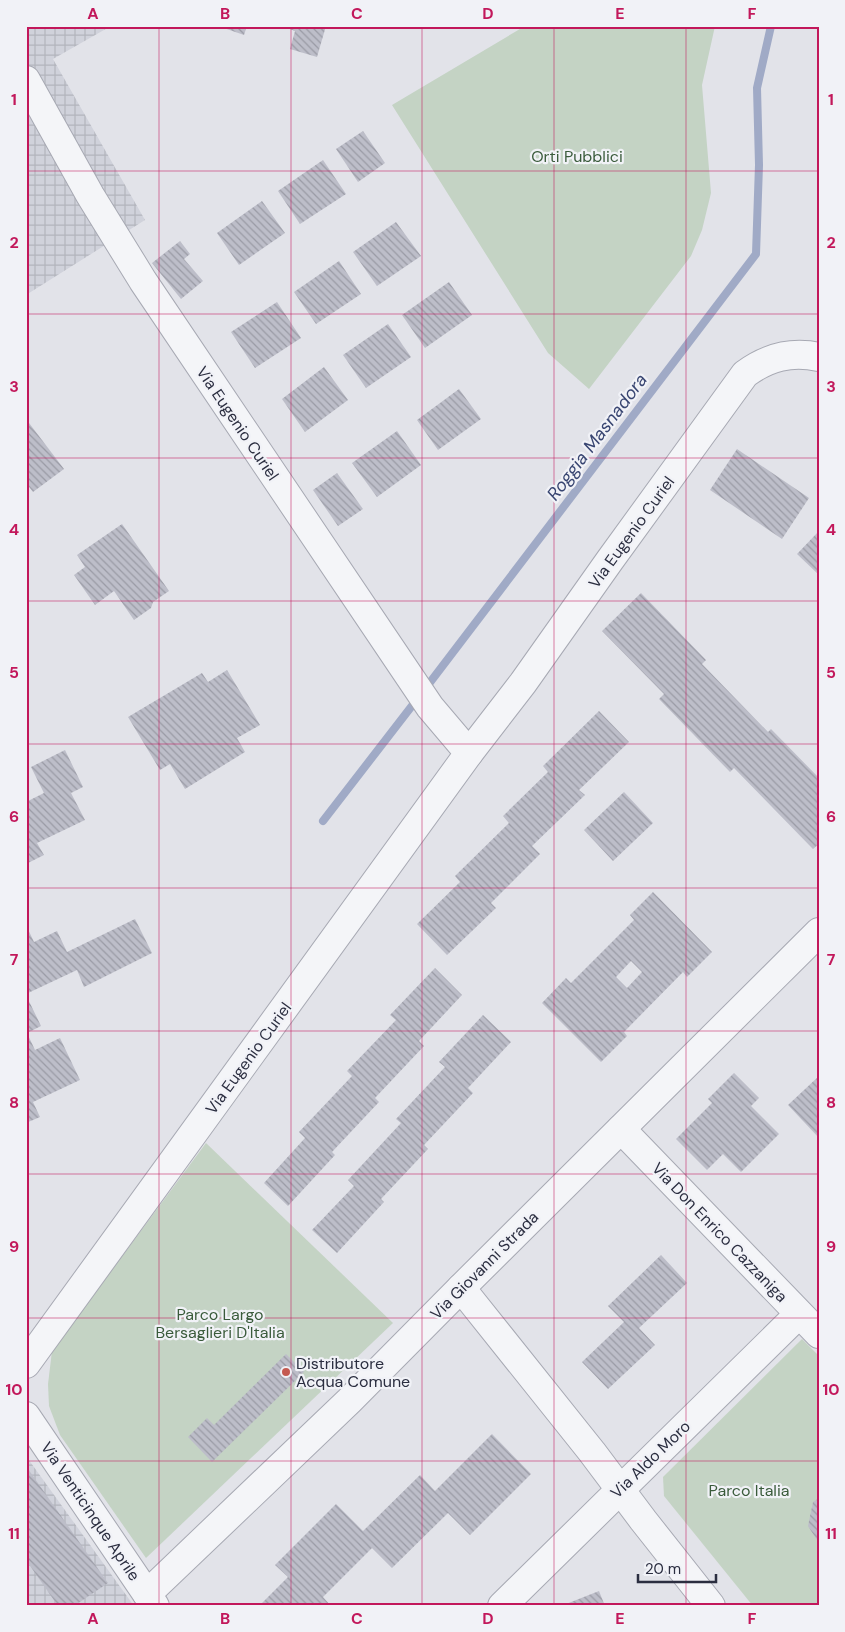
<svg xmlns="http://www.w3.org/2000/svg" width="845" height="1632" font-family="'DM Sans',sans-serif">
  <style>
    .industrial { fill: url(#industrial-grid) }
    .green { fill: #c4d3c4 }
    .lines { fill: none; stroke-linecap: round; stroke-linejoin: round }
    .stream { stroke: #a0aac6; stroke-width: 8 }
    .building { fill: url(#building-back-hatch); fill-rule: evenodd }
    .minor-casing { stroke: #a7a9b3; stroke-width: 30 }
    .tertiary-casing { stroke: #a7a9b3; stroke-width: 30 }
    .minor { stroke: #f4f5f8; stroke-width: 28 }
    .tertiary { stroke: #f4f5f8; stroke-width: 28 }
    .grid { fill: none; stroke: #c2185b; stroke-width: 1; stroke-opacity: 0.55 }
    .poi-dot { fill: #c45a51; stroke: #f1f2f7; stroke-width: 2 }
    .labels { text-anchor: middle; stroke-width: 4.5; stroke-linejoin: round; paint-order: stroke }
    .park-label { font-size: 16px; fill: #3a5b3b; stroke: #f1f2f7 }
    .street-label { font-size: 16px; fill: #2b2e40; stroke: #f1f2f7 }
    .poi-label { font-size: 16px; fill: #2b2e40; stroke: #f1f2f7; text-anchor: start }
    .water-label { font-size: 18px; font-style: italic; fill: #384571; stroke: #f1f2f7 }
    .neatline { fill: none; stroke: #c2185b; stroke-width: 2 }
    .grid-label { font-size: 16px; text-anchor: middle; font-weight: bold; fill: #c2185b }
  </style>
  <defs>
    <pattern id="industrial-grid" width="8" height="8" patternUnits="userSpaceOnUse" patternTransform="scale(1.25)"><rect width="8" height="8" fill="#d0d2db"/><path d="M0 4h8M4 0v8" fill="none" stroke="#b3b5bd"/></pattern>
    <pattern id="building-back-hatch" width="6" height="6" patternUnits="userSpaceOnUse" patternTransform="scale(1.25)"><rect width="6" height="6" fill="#bdbec9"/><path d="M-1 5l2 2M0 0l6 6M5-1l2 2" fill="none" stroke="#9a9ba5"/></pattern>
  </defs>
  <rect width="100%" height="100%" fill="#e2e3e9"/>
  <!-- industrial -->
  <g class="industrial">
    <polygon points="26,26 111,26 53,59 145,220 26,295"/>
    <polygon points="26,1456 134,1606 26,1606"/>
  </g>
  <!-- green -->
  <g class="green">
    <polygon points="525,26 715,26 702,85 711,193 702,230 691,256 589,389 548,353 392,105"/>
    <polygon points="206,1143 393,1323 146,1558 60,1435 49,1406 48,1384 52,1351"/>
    <polygon points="802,1339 819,1356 819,1606 753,1606 664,1496 663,1477"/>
  </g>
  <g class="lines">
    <!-- stream -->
    <g class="stream">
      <polyline points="425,689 756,254 759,165 757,88 771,26"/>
      <polyline points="323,821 418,698"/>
    </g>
  </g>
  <!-- building -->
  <g class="building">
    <polygon points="218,26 247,26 244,35"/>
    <polygon points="282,26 326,26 317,57 290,49 295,31"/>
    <polygon points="363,131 385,163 358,182 336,149"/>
    <polygon points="323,160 346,194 300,224 278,191"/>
    <polygon points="262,201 285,233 239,265 217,233"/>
    <polygon points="396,222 421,256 377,286 353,252"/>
    <polygon points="180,241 190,254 184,259 203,281 181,299 152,263"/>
    <polygon points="339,261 361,294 316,324 294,292"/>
    <polygon points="449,282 472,315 425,348 402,315"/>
    <polygon points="277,302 301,338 255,368 231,332"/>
    <polygon points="388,324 411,357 366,388 343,355"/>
    <polygon points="324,367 348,400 305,432 282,399"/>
    <polygon points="459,389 481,419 438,450 417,420"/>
    <polygon points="26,419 64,469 33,492 26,483"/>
    <polygon points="397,431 421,465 377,497 352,463"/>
    <polygon points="737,449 809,498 782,539 710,490"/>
    <polygon points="337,473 363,509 338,526 313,490"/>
    <polygon points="122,524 169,591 153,602 151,608 134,620 114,591 95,605 74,575 85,567 77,555"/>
    <polygon points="819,531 819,575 797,554"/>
    <polygon points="641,593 706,660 702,664 768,732 771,729 819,778 819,844 813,849 734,768 730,772 659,699 664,694 602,631"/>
    <polygon points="227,670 260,725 237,738 245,752 185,789 170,764 160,770 128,717 202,673 208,682"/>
    <polygon points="599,711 629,742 579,790 585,795 532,846 540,854 491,903 496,908 447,955 417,924 460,882 455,876 509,823 503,816 548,772 543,766"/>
    <polygon points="65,750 83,787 71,793 85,820 37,843 44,855 26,864 26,802 44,793 31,767"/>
    <polygon points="624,792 653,823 613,861 584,830"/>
    <path d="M653,892L712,952L687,977L683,972L624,1032L627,1036L601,1062L542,1003L566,978L571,983L634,920L630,915ZM631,961L642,972L627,988L616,977Z"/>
    <polygon points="135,919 152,953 84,987 77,970 26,994 26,925 34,942 57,931 67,952"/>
    <polygon points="435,968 462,995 419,1041 424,1046 375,1098 379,1102 332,1152 335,1155 288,1206 264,1183 305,1138 299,1132 352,1076 347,1071 396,1020 390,1015"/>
    <polygon points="26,995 41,1026 27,1033 35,1050 60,1038 80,1080 33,1102 40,1117 26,1123"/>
    <polygon points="483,1015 511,1042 468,1088 473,1093 424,1145 428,1149 381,1199 384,1202 337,1253 312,1230 354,1186 348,1180 401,1123 396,1119 445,1067 439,1062"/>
    <polygon points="734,1073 759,1098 751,1106 779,1134 741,1172 723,1154 707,1170 676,1139 712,1103 708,1099"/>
    <polygon points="819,1076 819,1138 788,1105"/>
    <polygon points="661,1255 687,1283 639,1328 655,1345 608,1389 582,1362 624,1322 608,1306"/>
    <polygon points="286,1354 304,1372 212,1462 188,1437 207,1418 214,1425"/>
    <polygon points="492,1434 531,1474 470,1535 448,1513 392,1568 372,1548 323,1597 331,1606 259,1606 288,1577 275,1565 336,1504 363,1531 420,1475 435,1491"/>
    <polygon points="26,1466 108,1583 74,1606 58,1606 26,1560"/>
    <polygon points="819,1498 819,1543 808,1526 813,1502"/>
    <polygon points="599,1591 605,1606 561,1606"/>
  </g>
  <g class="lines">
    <!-- minor casing -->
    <g class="minor-casing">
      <g id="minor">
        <polyline points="26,80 90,195 143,281 430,707 469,753 26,1364"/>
        <path d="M469,753L523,683L610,560L745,374C768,357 791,351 819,357"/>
        <polyline points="621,1129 819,1334"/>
        <polyline points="461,1288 592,1452 643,1520 711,1606"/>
        <polyline points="147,1594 349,1401 461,1288 819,932"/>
        <polyline points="502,1606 799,1314"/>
      </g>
    </g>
    <!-- tertiary casing -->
    <g class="tertiary-casing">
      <polyline id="tertiary" points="26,1416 155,1606"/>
    </g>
    <!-- minor -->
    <use href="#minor" class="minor"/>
    <!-- tertiary -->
    <use href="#tertiary" class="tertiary"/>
  </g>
  <!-- grid -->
  <path class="grid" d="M159,26V1606M291,26V1606M422,26V1606M554,26V1606M686,26V1606M26,171H819M26,314H819M26,458H819M26,601H819M26,744H819M26,888H819M26,1031H819M26,1174H819M26,1318H819M26,1461H819"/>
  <!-- markers -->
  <circle class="poi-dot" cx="286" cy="1372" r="5"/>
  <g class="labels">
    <!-- park labels -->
    <g class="park-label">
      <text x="577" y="162">Orti Pubblici</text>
      <text x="220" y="1320">Parco Largo<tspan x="220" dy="18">Bersaglieri D'Italia</tspan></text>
      <text x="749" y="1496">Parco Italia</text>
    </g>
    <!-- street labels -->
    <g class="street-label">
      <text transform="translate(238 423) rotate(56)" y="6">Via Eugenio Curiel</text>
      <text transform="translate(631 532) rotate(-54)" y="6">Via Eugenio Curiel</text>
      <text transform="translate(248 1058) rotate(-54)" y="6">Via Eugenio Curiel</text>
      <text transform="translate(720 1232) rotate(46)" y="6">Via Don Enrico Cazzaniga</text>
      <text transform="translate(484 1265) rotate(-45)" y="6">Via Giovanni Strada</text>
      <text transform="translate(650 1459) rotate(-44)" y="6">Via Aldo Moro</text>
      <text transform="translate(91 1511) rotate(56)" y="6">Via Venticinque Aprile</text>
    </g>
    <!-- poi labels -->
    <g class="poi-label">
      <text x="296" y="1369">Distributore<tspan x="296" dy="18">Acqua Comune</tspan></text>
    </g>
    <!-- water labels -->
    <g class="water-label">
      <text transform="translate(597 437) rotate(-53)" y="6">Roggia Masnadora</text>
    </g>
  </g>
  <!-- border -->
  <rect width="845" height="1632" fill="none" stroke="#f1f2f7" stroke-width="55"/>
  <!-- scale -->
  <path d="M638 1574v8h78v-8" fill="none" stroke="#2b2e40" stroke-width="2.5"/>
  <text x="645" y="1574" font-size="15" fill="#2b2e40" stroke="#f1f2f7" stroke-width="4" paint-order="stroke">20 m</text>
  <rect x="28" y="28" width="790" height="1576" class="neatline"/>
  <g class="grid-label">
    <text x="93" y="19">A</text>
    <text x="225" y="19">B</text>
    <text x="357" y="19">C</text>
    <text x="488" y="19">D</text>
    <text x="620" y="19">E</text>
    <text x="752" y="19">F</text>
    <text x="14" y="105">1</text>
    <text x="831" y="105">1</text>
    <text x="14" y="248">2</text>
    <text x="831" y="248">2</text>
    <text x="14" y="392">3</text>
    <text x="831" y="392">3</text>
    <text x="14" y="535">4</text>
    <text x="831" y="535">4</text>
    <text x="14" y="678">5</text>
    <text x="831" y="678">5</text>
    <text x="14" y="822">6</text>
    <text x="831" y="822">6</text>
    <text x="14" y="965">7</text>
    <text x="831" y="965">7</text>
    <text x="14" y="1108">8</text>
    <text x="831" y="1108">8</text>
    <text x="14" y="1252">9</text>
    <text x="831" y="1252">9</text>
    <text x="14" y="1395">10</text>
    <text x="831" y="1395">10</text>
    <text x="14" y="1539">11</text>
    <text x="831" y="1539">11</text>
    <text x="93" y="1624">A</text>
    <text x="225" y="1624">B</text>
    <text x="357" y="1624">C</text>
    <text x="488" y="1624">D</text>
    <text x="620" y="1624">E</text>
    <text x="752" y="1624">F</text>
  </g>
</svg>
